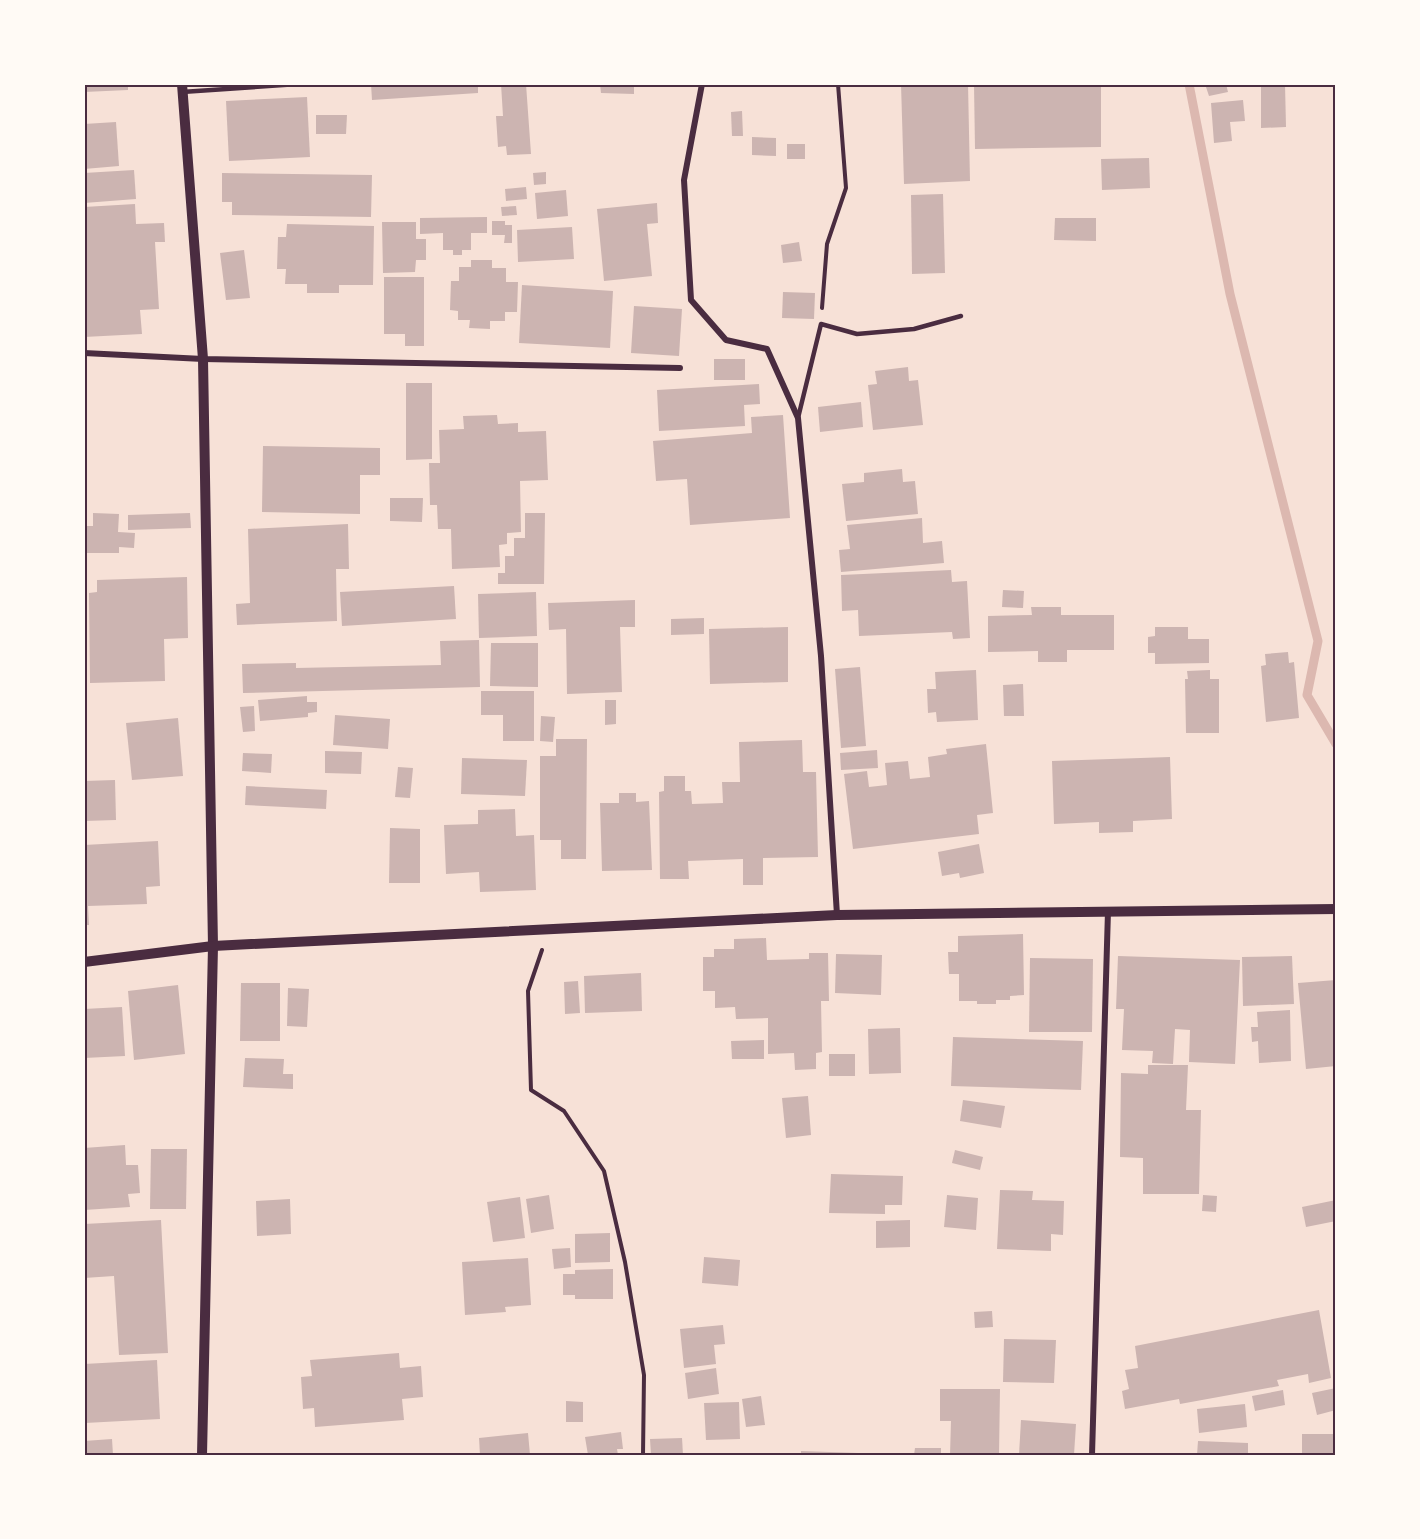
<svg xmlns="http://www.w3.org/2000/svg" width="1420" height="1539" font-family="'PT Sans',sans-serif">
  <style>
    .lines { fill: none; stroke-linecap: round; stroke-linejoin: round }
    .stream { stroke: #dcb8b0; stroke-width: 9 }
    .building { fill: #ccb4b1 }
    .path { stroke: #4a2c40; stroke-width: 4 }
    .service { stroke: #4a2c40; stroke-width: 4.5 }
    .minor { stroke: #4a2c40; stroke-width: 6 }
    .tertiary { stroke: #4a2c40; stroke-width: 10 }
    .neatline { fill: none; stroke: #4a2c40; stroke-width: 2 }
  </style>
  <rect width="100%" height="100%" fill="#f7e1d7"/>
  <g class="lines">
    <!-- stream -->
    <polyline class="stream" points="1189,84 1230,294 1318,641 1307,695 1336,744"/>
  </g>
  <!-- building -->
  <g class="building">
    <polygon points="84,84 128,84 128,90 84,92"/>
    <polygon points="371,84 478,84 478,93 372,100"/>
    <polygon points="501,84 526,84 531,154 507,155 506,146 498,147 496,116 503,116"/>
    <polygon points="600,84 634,84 634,94 601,93"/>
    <polygon points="901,84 968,84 970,181 904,184"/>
    <polygon points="974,84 1101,84 1101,147 975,149"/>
    <polygon points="1205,84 1226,84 1228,92 1209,96"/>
    <polygon points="1261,84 1285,84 1286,127 1261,128"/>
    <polygon points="307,97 310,157 229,161 226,101"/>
    <polygon points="1243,100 1245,121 1230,122 1232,141 1214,143 1211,103"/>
    <polygon points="742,111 743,136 732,136 731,112"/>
    <polygon points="316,115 347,115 346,134 316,134"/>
    <polygon points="116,122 119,166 84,169 84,124"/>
    <polygon points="752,137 776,138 776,156 752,155"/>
    <rect x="787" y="144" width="18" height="15"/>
    <polygon points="1149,158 1150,188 1102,190 1101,159"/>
    <polygon points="134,170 136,199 84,203 84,173"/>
    <polygon points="546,172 546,184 534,185 533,173"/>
    <polygon points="222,173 372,175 371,217 232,215 232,202 222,202"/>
    <polygon points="526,187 527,199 506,201 505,189"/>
    <polygon points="566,190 568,216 537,219 535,193"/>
    <polygon points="943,194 945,273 912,274 911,195"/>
    <polygon points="657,203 658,223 647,224 652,276 604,281 597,209"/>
    <polygon points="135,204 136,224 164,223 165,242 155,242 159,309 140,310 142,334 84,337 84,207"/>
    <polygon points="516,206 517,215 502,216 501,207"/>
    <polygon points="487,217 487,233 471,233 471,250 462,250 462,255 453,255 453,250 443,250 443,233 420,234 420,218"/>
    <polygon points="1055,218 1096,218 1096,241 1054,240"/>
    <polygon points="492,221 505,221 505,225 512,225 512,243 504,243 505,235 492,235"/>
    <polygon points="382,222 416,222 416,239 426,239 426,260 416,260 415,272 383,273"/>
    <polygon points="287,224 374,226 373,285 339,285 339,293 307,293 307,284 285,284 286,269 277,269 278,237 286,237"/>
    <polygon points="572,227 574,259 518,262 517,230"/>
    <polygon points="799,242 802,261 783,263 781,245"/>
    <polygon points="244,250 250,298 226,300 220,253"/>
    <polygon points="471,260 492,260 492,268 506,268 506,282 518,282 517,312 505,312 505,321 490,321 490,329 469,328 470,320 458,320 458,311 450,310 451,281 459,281 459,267 471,267"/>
    <polygon points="384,277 424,277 424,346 405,346 405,334 384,334"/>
    <polygon points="522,285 613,291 610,348 519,343"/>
    <polygon points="783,292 815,293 814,319 782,318"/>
    <polygon points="634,306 682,309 679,356 631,353"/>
    <rect x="714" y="359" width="31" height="21"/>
    <polygon points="908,367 909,381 918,380 923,425 873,430 868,385 877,384 875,371"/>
    <polygon points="406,383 432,383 432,459 406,460"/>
    <polygon points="759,384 760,404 744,405 745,426 659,431 657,390"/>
    <polygon points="861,402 863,427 820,432 818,407"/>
    <polygon points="497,415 498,424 518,423 518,432 546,431 548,480 520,481 521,532 507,533 507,544 499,545 500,567 452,569 451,529 438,529 437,505 430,505 429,463 440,463 439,430 464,429 463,416"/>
    <polygon points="783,415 790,518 690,525 687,479 656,481 653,441 752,433 751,417"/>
    <polygon points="263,446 380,448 380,475 360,475 360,514 262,512"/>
    <polygon points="902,469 903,482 915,481 918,514 846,521 842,484 864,482 864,473"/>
    <polygon points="390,498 423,498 422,522 390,521"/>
    <polygon points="93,513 119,514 118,532 135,533 134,548 119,547 119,553 84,553 84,526 93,526"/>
    <polygon points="190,513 191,528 128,530 128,515"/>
    <polygon points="525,513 545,513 544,584 498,584 498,573 505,573 505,556 514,556 514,538 525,538"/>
    <polygon points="922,518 923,543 942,541 944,563 841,572 839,550 850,549 847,525"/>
    <polygon points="348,524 349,569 336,569 337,621 237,625 236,604 250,603 248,529"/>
    <polygon points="951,570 952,582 967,581 970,638 953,639 952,632 859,636 858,610 842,611 841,575"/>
    <polygon points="187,577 188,638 164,639 165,681 90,683 89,593 97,592 97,580"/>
    <polygon points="454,586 456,619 342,626 340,592"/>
    <polygon points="1003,590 1024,591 1023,608 1002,607"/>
    <polygon points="536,592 537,636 479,638 478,594"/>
    <polygon points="635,600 635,627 620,627 622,692 567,694 566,629 549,630 548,603"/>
    <polygon points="1031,607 1061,607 1061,615 1114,615 1114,650 1067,650 1067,662 1038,662 1038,651 988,652 988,616 1032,615"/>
    <polygon points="704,618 704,634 671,635 671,619"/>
    <polygon points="788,627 788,682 710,684 709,629"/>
    <polygon points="1155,627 1188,627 1188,639 1209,639 1209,663 1155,664 1155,653 1148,653 1148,637 1155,636"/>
    <polygon points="479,640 480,687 243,693 242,664 296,663 296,668 441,665 440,641"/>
    <polygon points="491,643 538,643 538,687 490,686"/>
    <polygon points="1288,652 1289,663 1294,662 1299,718 1266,722 1261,666 1266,665 1265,654"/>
    <polygon points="860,667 866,746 841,748 835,669"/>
    <polygon points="976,670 978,720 937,722 936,712 928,713 927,689 936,689 935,672"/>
    <polygon points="1210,670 1210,679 1219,679 1219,733 1186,733 1185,679 1188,679 1187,671"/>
    <polygon points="1023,684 1024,716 1004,716 1003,685"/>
    <polygon points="481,691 534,691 534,741 503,741 503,715 481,715"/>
    <polygon points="307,696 307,702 317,702 317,712 308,713 308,717 260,721 258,700"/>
    <polygon points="605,700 616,700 616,724 605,725"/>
    <polygon points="254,706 255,731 243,732 240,707"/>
    <polygon points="335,715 390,719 388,749 333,745"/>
    <polygon points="541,716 555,717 553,742 540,741"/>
    <polygon points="178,718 183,776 132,780 126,723"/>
    <polygon points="556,739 587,739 586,859 561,859 561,840 540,840 540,756 556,756"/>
    <polygon points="802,740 803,772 816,772 818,857 763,858 763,885 743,885 743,859 688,861 689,879 660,879 659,792 664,791 664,776 685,776 685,791 691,791 692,804 723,803 722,782 740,782 739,742"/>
    <polygon points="986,744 993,813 977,815 979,834 853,849 844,774 867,771 869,787 887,785 885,763 908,761 910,779 930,777 928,757 947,754 946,749"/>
    <polygon points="877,750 878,768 841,770 840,753"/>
    <polygon points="325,751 362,752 361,774 325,773"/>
    <polygon points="243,753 272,754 271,773 242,771"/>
    <polygon points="1170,757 1172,819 1133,821 1133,832 1099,833 1099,822 1054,824 1052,761"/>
    <polygon points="462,758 527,760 525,796 461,794"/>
    <polygon points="398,767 413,768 410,798 395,797"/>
    <polygon points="115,780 116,820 84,821 84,781"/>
    <polygon points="246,786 327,790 326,809 245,805"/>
    <polygon points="619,793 636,793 636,802 649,801 652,870 602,871 600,803 619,803"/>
    <polygon points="515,809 516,836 534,835 536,890 480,892 479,872 446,874 444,825 478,824 478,810"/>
    <polygon points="390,828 420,829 420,883 389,883"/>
    <polygon points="158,841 160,886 146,887 147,904 88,906 89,925 84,925 84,845"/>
    <polygon points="979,844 984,873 960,878 959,873 942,876 938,852"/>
    <polygon points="1023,934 1024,995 1010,996 1010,1000 996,1000 996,1004 977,1004 977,1001 959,1001 959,974 949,974 948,952 958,952 958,936"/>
    <polygon points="766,938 767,960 809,959 809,953 828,953 829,1001 821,1001 822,1052 816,1053 816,1069 795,1070 794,1053 768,1054 768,1018 736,1019 735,1007 715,1008 715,991 703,991 703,957 714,957 714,949 734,949 734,939"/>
    <polygon points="836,954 882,955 881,995 835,993"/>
    <polygon points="1118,956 1240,960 1235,1064 1189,1062 1190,1030 1175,1029 1173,1064 1152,1063 1153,1051 1122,1050 1124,1009 1116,1009"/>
    <polygon points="1292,956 1294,1004 1243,1006 1242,957"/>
    <polygon points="1030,958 1093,959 1092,1032 1029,1032"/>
    <polygon points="641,973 642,1011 585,1013 584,976"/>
    <polygon points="1336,980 1336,1066 1306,1069 1298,983"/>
    <polygon points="578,981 580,1013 565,1014 564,982"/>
    <polygon points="241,983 280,983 280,1041 240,1041"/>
    <polygon points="178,985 185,1054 134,1060 128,991"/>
    <polygon points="288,988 309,989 307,1027 287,1026"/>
    <polygon points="122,1007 125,1056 84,1058 84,1009"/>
    <polygon points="1290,1010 1291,1061 1259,1063 1258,1041 1252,1042 1251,1027 1258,1027 1257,1012"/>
    <polygon points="900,1028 901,1073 869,1074 868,1029"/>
    <polygon points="953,1037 1083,1041 1081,1090 951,1086"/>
    <polygon points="764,1040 764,1059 732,1059 731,1041"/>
    <rect x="829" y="1054" width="26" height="22"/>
    <polygon points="245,1058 284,1059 283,1074 293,1074 293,1089 243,1087"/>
    <polygon points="1148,1065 1188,1065 1186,1110 1201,1110 1199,1194 1143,1194 1143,1158 1120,1157 1121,1073 1148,1074"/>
    <polygon points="808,1096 811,1135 786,1138 782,1098"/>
    <polygon points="963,1100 1005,1106 1001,1128 960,1121"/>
    <polygon points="125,1145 126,1165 138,1165 140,1193 128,1194 130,1207 84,1210 84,1148"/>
    <polygon points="151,1149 187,1149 186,1209 150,1209"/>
    <polygon points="955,1150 983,1157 980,1170 952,1163"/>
    <polygon points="831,1174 903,1176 902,1205 885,1205 885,1214 829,1213"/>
    <polygon points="1000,1190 1033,1191 1032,1200 1064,1201 1063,1235 1051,1234 1051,1251 997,1249"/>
    <polygon points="549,1195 554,1229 531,1233 526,1199"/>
    <polygon points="947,1195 978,1198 976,1230 944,1227"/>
    <polygon points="1203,1195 1217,1196 1216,1212 1202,1211"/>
    <polygon points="520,1197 525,1238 493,1242 487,1202"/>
    <polygon points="290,1199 291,1234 257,1236 256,1201"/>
    <polygon points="1336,1200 1336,1221 1306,1227 1302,1207"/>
    <polygon points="161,1220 168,1353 119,1355 114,1276 84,1278 84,1224"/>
    <polygon points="910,1220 910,1247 876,1248 876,1221"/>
    <polygon points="610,1233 610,1262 575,1263 575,1234"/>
    <polygon points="570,1248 571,1267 554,1269 552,1249"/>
    <polygon points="704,1257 740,1260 738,1286 702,1283"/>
    <polygon points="528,1258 531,1305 505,1307 506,1312 465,1315 462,1262"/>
    <polygon points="613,1269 613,1299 575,1299 575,1295 563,1295 563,1274 575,1274 575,1270"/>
    <polygon points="1319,1310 1331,1378 1309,1383 1308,1374 1277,1380 1279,1386 1180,1404 1179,1399 1125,1409 1122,1391 1129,1389 1125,1370 1138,1368 1135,1346"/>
    <polygon points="992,1311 993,1327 975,1328 974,1312"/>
    <polygon points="723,1325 725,1344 714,1345 716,1364 684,1368 680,1329"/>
    <polygon points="1004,1339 1056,1340 1054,1383 1003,1382"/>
    <polygon points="399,1353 400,1368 421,1366 423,1397 402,1399 404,1420 315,1427 314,1408 303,1409 301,1377 312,1376 310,1360"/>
    <polygon points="157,1360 160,1419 85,1423 84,1364"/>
    <polygon points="716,1368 719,1394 688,1399 685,1373"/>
    <polygon points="1336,1388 1336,1410 1317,1415 1312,1393"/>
    <polygon points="940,1389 1000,1389 999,1455 950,1455 951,1421 940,1421"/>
    <polygon points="1283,1390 1285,1405 1255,1411 1252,1396"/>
    <polygon points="761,1396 765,1425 746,1427 742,1399"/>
    <polygon points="566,1401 583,1402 583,1422 566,1422"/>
    <polygon points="739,1402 740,1439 706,1440 704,1403"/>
    <polygon points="1245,1404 1247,1427 1199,1433 1197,1409"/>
    <polygon points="1021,1420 1076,1424 1074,1455 1019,1455"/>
    <polygon points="621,1432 623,1449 617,1449 618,1455 588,1455 585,1437"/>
    <polygon points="528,1433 530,1455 480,1455 479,1438"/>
    <rect x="1302" y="1434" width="33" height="21"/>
    <polygon points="682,1438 683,1455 651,1455 650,1439"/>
    <polygon points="112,1439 113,1455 84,1455 84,1441"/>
    <polygon points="1198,1441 1248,1443 1248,1455 1197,1455"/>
    <polygon points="915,1448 941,1448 941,1455 914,1455"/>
    <polygon points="801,1451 858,1453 858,1455 801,1455"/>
  </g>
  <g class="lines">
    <!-- path -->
    <g class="path">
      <polyline points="822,308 827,244 846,188 838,84"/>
      <polyline points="542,950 528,991 531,1090 564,1111 604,1171 625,1262 644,1375 643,1455"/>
    </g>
    <!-- service -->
    <g class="service">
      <polyline points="182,92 298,84"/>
      <polyline points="798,418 821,324 857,334 914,329 961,316"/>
    </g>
    <!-- minor -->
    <g class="minor">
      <polyline points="702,84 684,180 691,300 726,340 767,349 798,418 821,656 837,915"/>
      <polyline points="84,353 203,359 680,368"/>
      <polyline points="1092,1455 1108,911"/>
    </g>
    <!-- tertiary -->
    <g class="tertiary">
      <polyline points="182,84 203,359 213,946 202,1455"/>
      <polyline points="84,962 213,946 837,915 1336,909"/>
    </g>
  </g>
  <!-- border -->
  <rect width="1420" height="1539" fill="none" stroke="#fffaf5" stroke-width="171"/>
  <rect x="86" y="86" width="1248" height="1368" class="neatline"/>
</svg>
